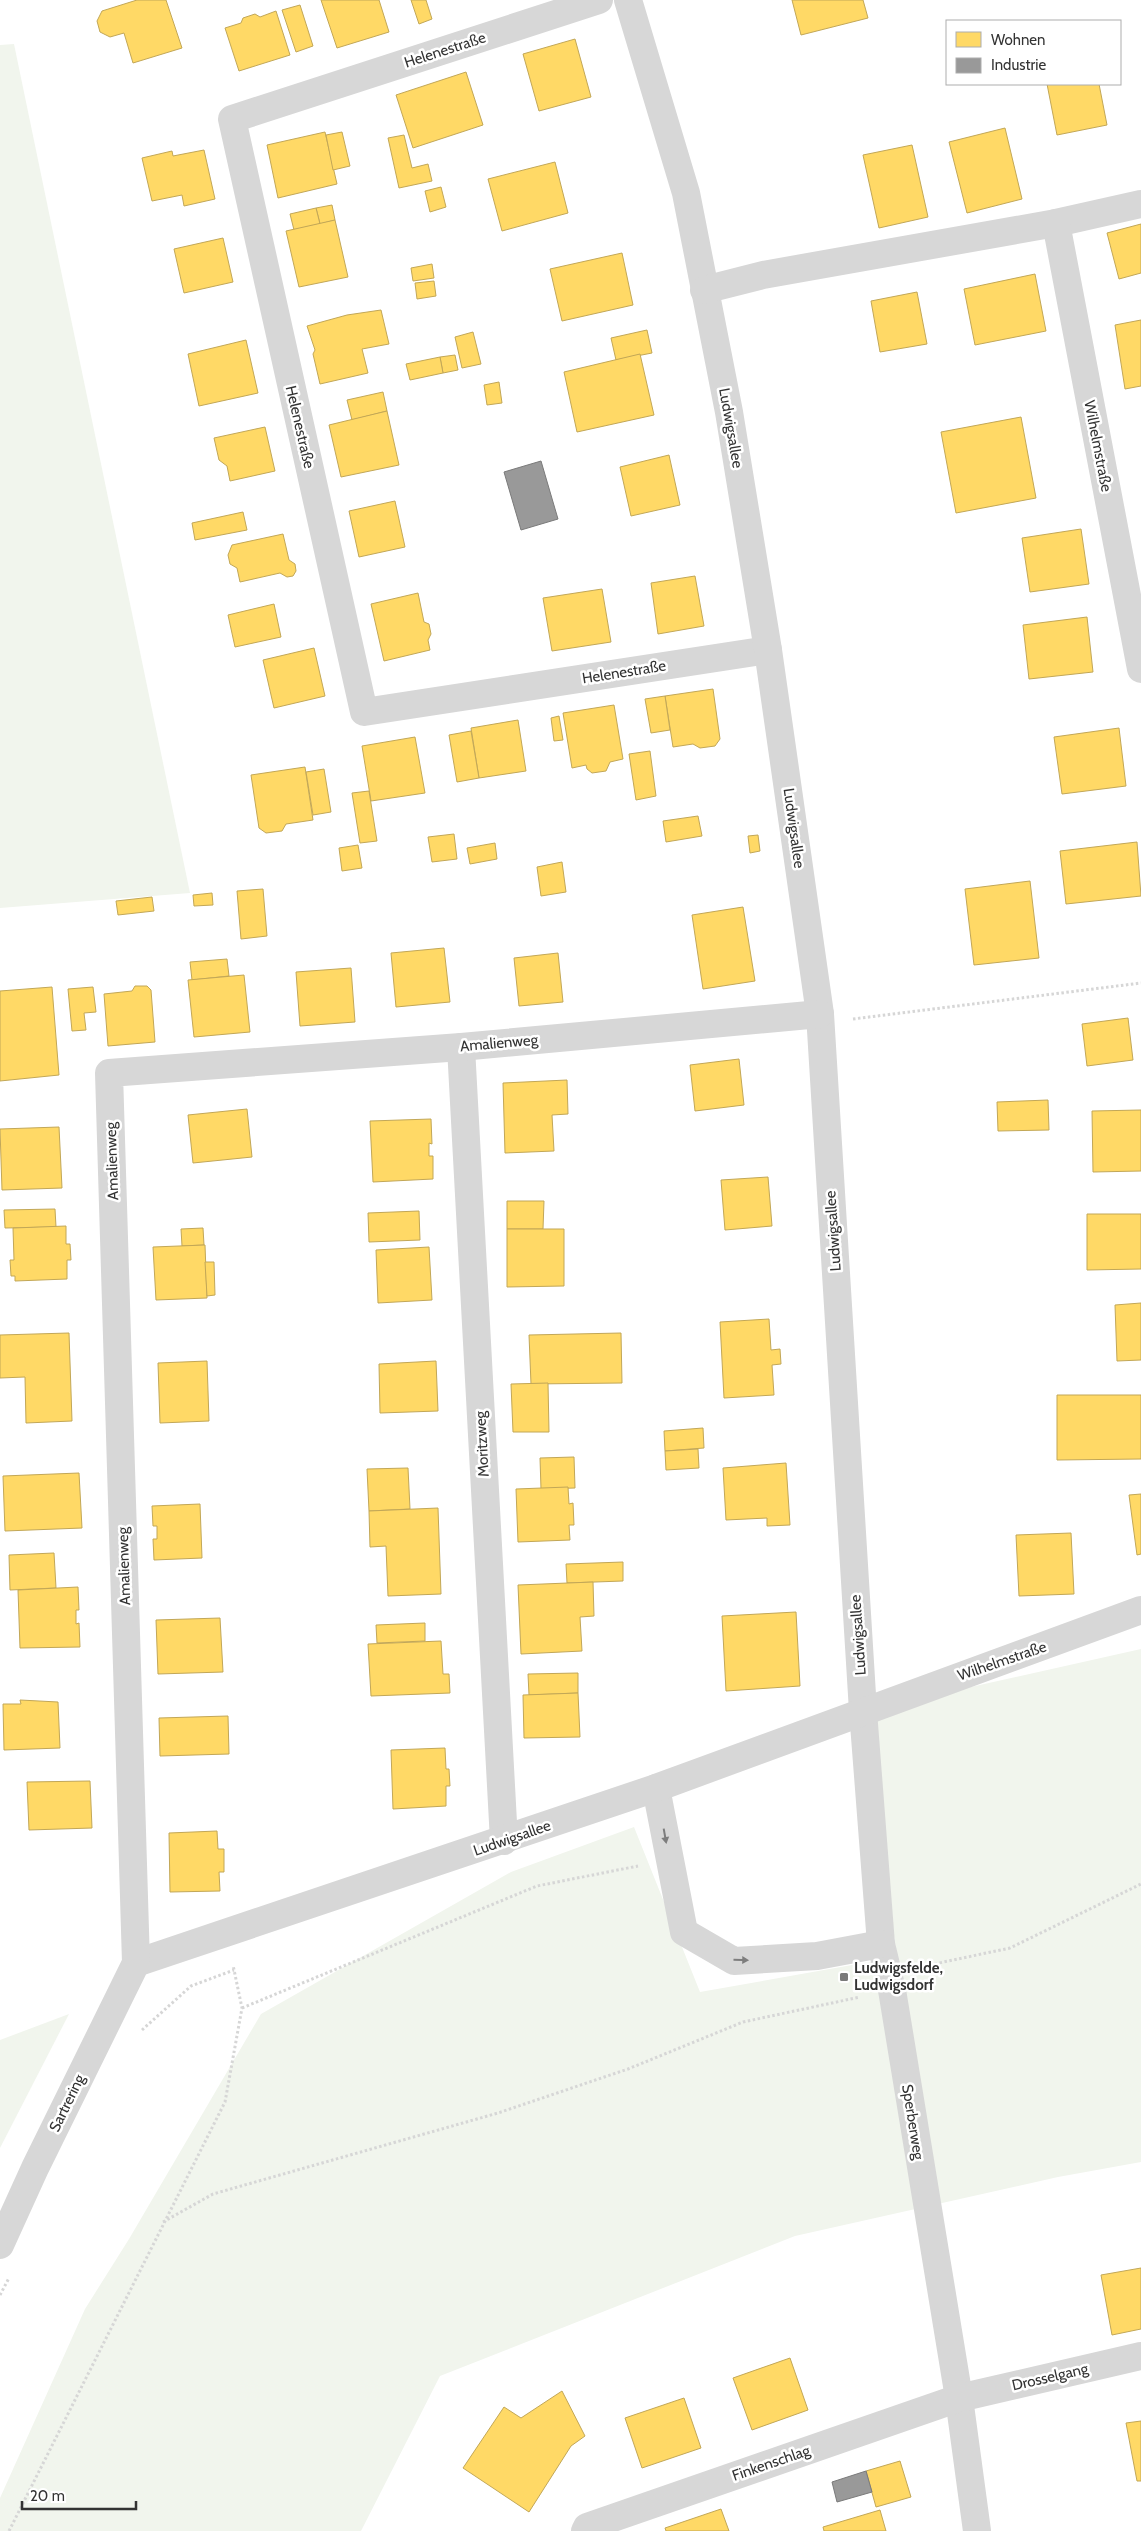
<svg xmlns="http://www.w3.org/2000/svg" width="1141" height="2531" font-family="Cabin,sans-serif">
  <style>
    .green { fill: #f1f5ed }
    .homes { fill: #ffd966; stroke: #c2a757 }
    .industry { fill: #999; stroke: #7a7a7a }
    .lines { fill: none; stroke-linecap: round; stroke-linejoin: round }
    .path { stroke: #d6d6d6; stroke-width: 3; stroke-dasharray: 2.5 2.5; stroke-linecap: butt }
    .minor { stroke: #d7d7d7; stroke-width: 28 }
    .oneway { fill: #7d7d7d }
    .poi-dot { fill: #7a7a7a; stroke: #fff; stroke-width: 2 }
    .labels { text-anchor: middle; stroke-width: 5; stroke-linejoin: round; paint-order: stroke }
    .street-label { font-size: 15px; fill: #333; stroke: #fff }
    .poi-label { font-size: 15px; font-weight: bold; fill: #333; stroke: #fff; text-anchor: start }
  </style>
  <rect width="100%" height="100%" fill="#fff"/>
  <!-- green -->
  <g class="green">
    <polygon points="14,44 190,893 0,908 0,45"/>
    <polygon points="1141,1649 1141,2162 1058,2177 795,2236 440,2376 361,2531 0,2531 0,2498 85,2309 129,2239 261,2014 511,1872 634,1827 700,1992 897,1957 863,1711"/>
    <polygon points="69,2014 0,2148 0,2040"/>
  </g>
  <!-- homes -->
  <g class="homes">
    <polygon points="137,0 166,0 182,48 133,63 124,33 110,37 100,32 97,21 102,11"/>
    <polygon points="321,0 379,0 389,32 337,48"/>
    <polygon points="411,0 426,0 432,19 419,24"/>
    <polygon points="792,0 863,0 868,18 801,35"/>
    <polygon points="300,5 313,46 296,52 282,10"/>
    <polygon points="276,11 290,55 239,71 225,28 241,23 243,18 255,14 260,17"/>
    <polygon points="575,39 591,97 539,111 523,54"/>
    <polygon points="466,72 483,125 413,148 396,95"/>
    <polygon points="1047,84 1099,84 1107,125 1057,135"/>
    <polygon points="1005,128 1022,199 967,213 949,142"/>
    <polygon points="325,132 337,184 278,198 267,145"/>
    <polygon points="342,132 350,166 333,170 326,135"/>
    <polygon points="404,135 412,168 428,164 432,181 399,188 388,138"/>
    <polygon points="912,145 928,217 879,228 863,155"/>
    <polygon points="204,150 215,199 184,206 182,195 152,201 142,158 172,151 173,156"/>
    <polygon points="555,162 568,213 502,231 488,179"/>
    <polygon points="441,187 446,207 430,212 425,191"/>
    <polygon points="332,205 335,220 320,224 316,208"/>
    <polygon points="316,208 320,224 294,230 290,214"/>
    <polygon points="335,220 348,277 299,287 286,231"/>
    <polygon points="1141,224 1141,273 1119,279 1107,233"/>
    <polygon points="223,238 233,282 184,293 174,249"/>
    <polygon points="622,253 633,305 562,321 550,269"/>
    <polygon points="432,264 434,278 413,281 411,268"/>
    <polygon points="1035,274 1046,331 975,345 964,289"/>
    <polygon points="434,281 436,296 417,299 415,283"/>
    <polygon points="917,292 927,344 880,352 871,301"/>
    <polygon points="381,310 389,344 362,349 368,373 320,384 313,354 315,350 307,326 347,315"/>
    <polygon points="1141,320 1141,386 1125,389 1115,325"/>
    <polygon points="647,330 652,353 616,360 611,338"/>
    <polygon points="473,332 481,364 462,368 455,337"/>
    <polygon points="246,340 258,393 199,406 188,354"/>
    <polygon points="640,354 654,415 577,432 564,372"/>
    <polygon points="455,355 458,370 443,373 440,357"/>
    <polygon points="440,357 443,373 410,380 406,364"/>
    <polygon points="499,382 502,403 487,405 484,385"/>
    <polygon points="383,392 387,411 352,420 347,400"/>
    <polygon points="387,411 399,465 341,477 329,425"/>
    <polygon points="1021,417 1036,498 956,513 941,432"/>
    <polygon points="265,427 275,471 230,481 227,466 219,460 214,438"/>
    <polygon points="669,455 680,505 631,516 620,467"/>
    <polygon points="395,501 405,547 359,557 349,511"/>
    <polygon points="243,512 247,530 195,540 192,523"/>
    <polygon points="1081,529 1089,584 1030,592 1022,538"/>
    <polygon points="283,534 289,560 295,564 296,571 293,576 287,577 280,573 240,582 237,568 230,564 228,555 232,545"/>
    <polygon points="695,576 704,626 658,634 651,583"/>
    <polygon points="602,589 611,642 552,651 543,598"/>
    <polygon points="418,593 424,622 429,624 431,634 428,640 430,650 384,661 371,604"/>
    <polygon points="274,604 281,637 235,647 228,615"/>
    <polygon points="1087,617 1093,672 1029,679 1023,625"/>
    <polygon points="314,648 325,696 274,708 263,660"/>
    <polygon points="713,689 720,739 715,746 700,748 693,744 673,747 665,696"/>
    <polygon points="665,696 670,730 651,733 645,699"/>
    <polygon points="614,705 623,759 610,762 606,771 592,773 587,769 586,765 572,768 563,713"/>
    <polygon points="559,716 563,740 554,741 551,718"/>
    <polygon points="518,720 526,771 479,778 471,728"/>
    <polygon points="1119,728 1126,786 1062,794 1054,737"/>
    <polygon points="471,731 479,778 457,782 449,735"/>
    <polygon points="415,737 425,793 371,801 362,746"/>
    <polygon points="650,751 656,796 636,800 629,754"/>
    <polygon points="305,767 313,820 286,824 282,831 266,833 259,828 251,775"/>
    <polygon points="324,769 331,812 313,815 306,772"/>
    <polygon points="369,791 377,841 360,843 352,793"/>
    <polygon points="698,816 702,836 666,842 663,821"/>
    <polygon points="454,834 457,859 432,862 428,837"/>
    <polygon points="758,835 760,851 750,853 748,836"/>
    <polygon points="1137,842 1141,896 1066,904 1060,851"/>
    <polygon points="495,843 497,859 470,864 467,848"/>
    <polygon points="358,845 362,868 342,871 339,848"/>
    <polygon points="562,862 566,892 541,896 537,867"/>
    <polygon points="1030,881 1039,958 974,965 965,889"/>
    <polygon points="263,889 267,936 241,939 237,891"/>
    <polygon points="212,893 213,905 194,906 193,895"/>
    <polygon points="152,897 154,911 118,915 116,901"/>
    <polygon points="743,907 755,981 703,989 692,915"/>
    <polygon points="444,948 450,1002 396,1007 391,953"/>
    <polygon points="558,953 563,1002 519,1006 514,958"/>
    <polygon points="227,959 229,976 192,980 190,962"/>
    <polygon points="351,968 355,1022 300,1026 296,972"/>
    <polygon points="244,975 250,1032 194,1037 188,980"/>
    <polygon points="135,986 147,986 151,990 155,1042 108,1046 104,994 132,991"/>
    <polygon points="52,987 59,1075 0,1081 0,991"/>
    <polygon points="93,987 96,1012 84,1013 86,1030 72,1031 68,989"/>
    <polygon points="1128,1018 1133,1060 1087,1066 1082,1024"/>
    <polygon points="739,1059 744,1105 695,1111 690,1065"/>
    <polygon points="567,1080 568,1114 552,1115 554,1151 505,1153 503,1083"/>
    <polygon points="1048,1100 1049,1130 998,1131 997,1102"/>
    <polygon points="247,1109 252,1157 193,1163 188,1115"/>
    <polygon points="1141,1110 1141,1171 1093,1172 1092,1111"/>
    <polygon points="431,1119 432,1144 429,1143 429,1156 433,1156 433,1179 373,1182 370,1121"/>
    <polygon points="59,1127 62,1188 2,1190 0,1129"/>
    <polygon points="768,1177 772,1226 725,1230 721,1180"/>
    <polygon points="507,1201 544,1201 543,1229 507,1229"/>
    <polygon points="55,1209 56,1227 5,1228 4,1210"/>
    <polygon points="419,1211 420,1240 369,1242 368,1213"/>
    <polygon points="1087,1214 1141,1214 1141,1269 1087,1270"/>
    <polygon points="66,1226 66,1244 70,1244 71,1260 67,1260 67,1279 15,1281 15,1276 11,1276 10,1260 14,1260 13,1228"/>
    <polygon points="203,1228 204,1245 182,1246 181,1229"/>
    <polygon points="507,1229 564,1229 564,1286 507,1287"/>
    <polygon points="205,1245 207,1298 156,1300 153,1247"/>
    <polygon points="429,1247 432,1300 378,1303 376,1250"/>
    <polygon points="205,1262 214,1262 215,1295 207,1296"/>
    <polygon points="1141,1303 1141,1360 1117,1361 1115,1305"/>
    <polygon points="769,1319 771,1350 780,1349 781,1364 772,1365 774,1395 724,1398 720,1322"/>
    <polygon points="69,1333 72,1421 26,1423 25,1377 0,1378 0,1335"/>
    <polygon points="621,1333 622,1383 531,1384 529,1335"/>
    <polygon points="207,1361 209,1421 160,1423 158,1363"/>
    <polygon points="436,1361 438,1411 380,1413 379,1364"/>
    <polygon points="548,1383 549,1432 513,1432 511,1384"/>
    <polygon points="1057,1395 1141,1395 1141,1459 1057,1460"/>
    <polygon points="703,1428 704,1448 665,1451 664,1431"/>
    <polygon points="698,1449 699,1468 666,1470 665,1451"/>
    <polygon points="574,1457 575,1488 541,1489 540,1458"/>
    <polygon points="786,1463 790,1525 767,1526 767,1518 726,1520 723,1468"/>
    <polygon points="408,1468 410,1509 369,1511 367,1469"/>
    <polygon points="79,1473 82,1528 5,1531 3,1476"/>
    <polygon points="568,1487 569,1504 573,1503 574,1525 569,1525 570,1540 518,1542 516,1489"/>
    <polygon points="1141,1494 1141,1554 1137,1555 1129,1495"/>
    <polygon points="200,1504 202,1558 154,1560 153,1539 157,1539 157,1526 153,1526 152,1506"/>
    <polygon points="438,1508 441,1594 388,1596 386,1546 370,1547 369,1511"/>
    <polygon points="1071,1533 1074,1594 1019,1596 1016,1535"/>
    <polygon points="54,1553 56,1588 10,1590 9,1555"/>
    <polygon points="623,1562 623,1581 567,1583 566,1564"/>
    <polygon points="593,1582 594,1616 580,1617 582,1651 521,1654 518,1585"/>
    <polygon points="78,1587 79,1610 76,1610 76,1624 79,1623 80,1647 20,1648 18,1590"/>
    <polygon points="796,1612 800,1686 726,1691 722,1616"/>
    <polygon points="220,1618 223,1672 158,1674 156,1620"/>
    <polygon points="425,1623 425,1641 377,1643 376,1625"/>
    <polygon points="441,1641 443,1674 449,1674 450,1693 371,1696 368,1644"/>
    <polygon points="578,1673 578,1693 529,1695 528,1674"/>
    <polygon points="578,1693 580,1737 524,1738 523,1695"/>
    <polygon points="20,1700 58,1702 60,1748 4,1750 3,1704 21,1704"/>
    <polygon points="228,1716 229,1754 160,1756 159,1718"/>
    <polygon points="445,1748 446,1769 449,1769 450,1786 446,1786 446,1806 393,1809 391,1750"/>
    <polygon points="90,1781 92,1828 29,1830 27,1782"/>
    <polygon points="217,1831 218,1849 224,1849 224,1872 219,1872 220,1891 170,1892 169,1833"/>
    <polygon points="1141,2268 1141,2329 1112,2335 1101,2275"/>
    <polygon points="790,2358 808,2410 752,2430 733,2378"/>
    <polygon points="562,2391 585,2436 571,2446 529,2512 463,2468 504,2407 521,2418"/>
    <polygon points="684,2398 701,2448 642,2468 625,2418"/>
    <polygon points="1141,2421 1141,2481 1137,2481 1126,2423"/>
    <polygon points="900,2461 911,2497 876,2507 866,2471"/>
    <polygon points="721,2509 729,2531 666,2531 665,2528"/>
    <polygon points="880,2510 886,2531 824,2531 823,2527"/>
  </g>
  <!-- industry -->
  <g class="industry">
    <polygon points="541,461 558,519 521,530 504,472"/>
    <polygon points="866,2471 872,2492 837,2502 832,2482"/>
  </g>
  <g class="lines">
    <!-- path -->
    <g class="path">
      <polyline points="853,1019 1141,983"/>
      <polyline points="920,1967 1010,1948 1141,1884"/>
      <polyline points="242,2008 537,1886 638,1866"/>
      <polyline points="142,2030 191,1986 234,1970"/>
      <polyline points="163,2222 213,2194 498,2113 628,2069 743,2022 860,1997"/>
      <polyline points="0,2295 9,2278"/>
      <polyline points="9,2531 225,2102 242,2008 233,1965"/>
    </g>
    <!-- minor -->
    <g class="minor">
      <polyline points="599,0 232,119 364,712 768,650"/>
      <polyline points="628,0 686,193 729,412 768,650 820,1014 863,1711 881,1944 892,1990 959,2398 977,2531"/>
      <polyline points="1056,223 1141,204"/>
      <polyline points="704,290 763,275 1056,223 1141,669"/>
      <polyline points="461,1047 504,1841"/>
      <polyline points="656,1788 684,1932 734,1961 817,1956 881,1944"/>
      <polyline points="136,1963 656,1788 1141,1610"/>
      <polyline points="0,2245 35,2168 136,1963 109,1073 461,1047 820,1014"/>
      <polyline points="585,2531 587,2527 959,2398 1141,2356"/>
    </g>
  </g>
  <!-- one-way arrows -->
  <defs><path id="oneway-solid" d="M-6-.8H1V-3.2L6.5 0L1 3.2V.8H-6Z" transform="scale(1.25)"/></defs>
  <g class="oneway">
    <use href="#oneway-solid" transform="translate(665 1836) rotate(80)"/>
    <use href="#oneway-solid" transform="translate(741 1960) rotate(1)"/>
  </g>
  <!-- markers -->
  <rect class="poi-dot" x="839" y="1972" width="10" height="10" rx="2.5"/>
  <g class="labels">
    <!-- street labels -->
    <g class="street-label">
      <text transform="translate(445 50) rotate(-18)" y="5">Helenestraße</text>
      <text transform="translate(300 427) rotate(77)" y="5">Helenestraße</text>
      <text transform="translate(731 428) rotate(80)" y="5">Ludwigsallee</text>
      <text transform="translate(1098 446) rotate(79)" y="5">Wilhelmstraße</text>
      <text transform="translate(624 672) rotate(-9)" y="5">Helenestraße</text>
      <text transform="translate(794 828) rotate(82)" y="5">Ludwigsallee</text>
      <text transform="translate(499 1043) rotate(-5)" y="5">Amalienweg</text>
      <text transform="translate(112 1161) rotate(-92)" y="5">Amalienweg</text>
      <text transform="translate(833 1231) rotate(-94)" y="5">Ludwigsallee</text>
      <text transform="translate(482 1444) rotate(-93)" y="5">Moritzweg</text>
      <text transform="translate(124 1566) rotate(-92)" y="5">Amalienweg</text>
      <text transform="translate(858 1635) rotate(-94)" y="5">Ludwigsallee</text>
      <text transform="translate(1002 1661) rotate(-19)" y="5">Wilhelmstraße</text>
      <text transform="translate(512 1838) rotate(-19)" y="5">Ludwigsallee</text>
      <text transform="translate(67 2103) rotate(-64)" y="5">Sartrering</text>
      <text transform="translate(913 2122) rotate(81)" y="5">Sperberweg</text>
      <text transform="translate(1050 2377) rotate(-13)" y="5">Drosselgang</text>
      <text transform="translate(771 2463) rotate(-19)" y="5">Finkenschlag</text>
    </g>
    <!-- poi labels -->
    <g class="poi-label">
      <text x="854" y="1973">Ludwigsfelde,<tspan x="854" dy="17">Ludwigsdorf</tspan></text>
    </g>
  </g>
  <!-- legend -->
  <rect x="946" y="20" width="175" height="65" fill="#ffffff" stroke="#adadad"/>
  <rect x="956" y="32" width="25" height="15" fill="#ffd966" stroke="#adadad"/>
  <text x="991" y="45" font-size="15" fill="#333333">Wohnen</text>
  <rect x="956" y="58" width="25" height="15" fill="#999999" stroke="#adadad"/>
  <text x="991" y="70" font-size="15" fill="#333333">Industrie</text>
  <!-- scale -->
  <path d="M22 2501v8h114v-8" fill="none" stroke="#333333" stroke-width="2.5"/>
  <text x="30" y="2501" font-size="15" fill="#333333" stroke="#ffffff" stroke-width="4" paint-order="stroke">20 m</text>
</svg>
